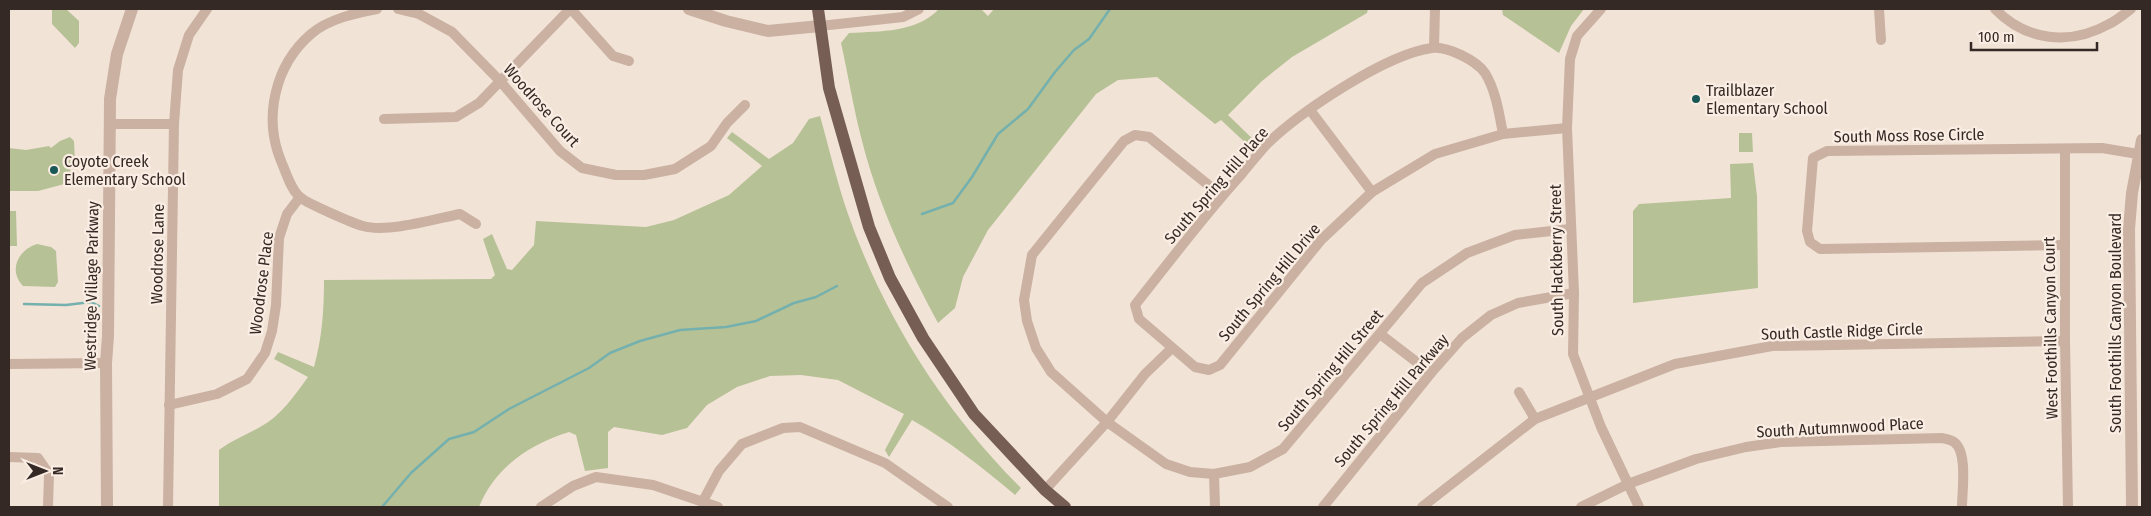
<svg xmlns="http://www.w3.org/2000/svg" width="2151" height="516" font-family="'Fira Sans Condensed',sans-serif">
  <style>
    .green { fill: #b7c196 }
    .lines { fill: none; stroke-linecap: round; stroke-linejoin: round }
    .stream { stroke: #74b0ad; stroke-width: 2.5 }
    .minor { stroke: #cab1a2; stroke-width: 10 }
    .tertiary { stroke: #cab1a2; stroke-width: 12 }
    .primary { stroke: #775e55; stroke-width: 12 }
    .poi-dot { fill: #195856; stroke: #faede3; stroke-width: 2 }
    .labels { text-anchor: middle; stroke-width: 4.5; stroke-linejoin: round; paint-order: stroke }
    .poi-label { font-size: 16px; fill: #352925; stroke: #faede3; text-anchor: start }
    .street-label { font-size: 16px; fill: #352925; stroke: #faede3 }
  </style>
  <rect width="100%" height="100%" fill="#f2e3d7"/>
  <!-- green -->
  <g class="green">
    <polygon points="52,9 66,9 79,21 79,43 75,48 52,24"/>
    <path d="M939,9H981L988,16L994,9H1368L1367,13L1292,57L1262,81L1228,115L1257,143L1252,149L1221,120L1215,124L1157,77L1118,80L1096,94L988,230L963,277L955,308L938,323C906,264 877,202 861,137C853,106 848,74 841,43L849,33C881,31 916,33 939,9Z"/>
    <polygon points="1502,9 1584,9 1571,26 1559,53 1503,15"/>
    <path d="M820,116C829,148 837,182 848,214C884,317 944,411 1021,488L1015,495C982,467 949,441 912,420L889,457L885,450L904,414L838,380L801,375L770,376L737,387L707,405L687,428L662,435L614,427L608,432V468L585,471L576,435L569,432C530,444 495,467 479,507H219V450C234,439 244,436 260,427C281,416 294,396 308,377L274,359L278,352L314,367C322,338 324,311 324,280L491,279L495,275L483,239L492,234L507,269L512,270L534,245L536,221L646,227L674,220L729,195L762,166L727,138L732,132L769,159L793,143L809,119Z"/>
    <polygon points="1739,133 1752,133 1753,152 1739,152"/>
    <polygon points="70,137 74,141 75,161 70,168 72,182 38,191 9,191 9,148 26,150 49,146 51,148 60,141"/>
    <polygon points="1753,163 1757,196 1758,288 1633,303 1633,211 1639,204 1731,198 1730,164"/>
    <polygon points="9,211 16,211 17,246 9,246"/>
    <path d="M37,244L51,247L56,251L58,282L55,287L23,286C8,270 18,250 37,244Z"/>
  </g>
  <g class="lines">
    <!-- stream -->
    <g class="stream">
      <polyline points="922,214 953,203 972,177 998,134 1028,109 1055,72 1074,50 1089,39 1110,9"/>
      <polyline points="24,304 66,305 91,302 99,306"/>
      <polyline points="382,507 411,473 449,439 474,432 509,409 589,368 610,353 640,341 680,330 726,327 756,321 794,303 816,297 837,286"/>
    </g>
    <!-- minor -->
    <g class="minor">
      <path d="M377,9C356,13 328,19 311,34C275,65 263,117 281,161C286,172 291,191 301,198C309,204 352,223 363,226C387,233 435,219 460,214L476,224"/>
      <polyline points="398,9 419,14 452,32 500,81 560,151 582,168 616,175 644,175 675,169 711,146 727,123 745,105"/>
      <polyline points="571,9 613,56 629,61"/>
      <polyline points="1601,9 1577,36 1570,59 1567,128 1574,293 1573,354 1601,427 1639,507"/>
      <polyline points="1879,9 1881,40"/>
      <path d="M1995,9C2026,41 2070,46 2109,24C2117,20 2124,14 2131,9"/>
      <polyline points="820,26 903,17 919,9"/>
      <polyline points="1434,47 1435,9"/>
      <polyline points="1310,110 1372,192"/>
      <polyline points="384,119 456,117 479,103 570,9"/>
      <polyline points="110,124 174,124"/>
      <path d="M1503,134C1499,113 1496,91 1485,73C1476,60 1447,46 1432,48C1386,54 1300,112 1267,144C1258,154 1249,165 1240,176C1203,217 1170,261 1135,305L1139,319L1195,367L1209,370L1220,365L1321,240L1372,192L1435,154L1503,134L1567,128"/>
      <polyline points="2065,149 2065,341 2068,507"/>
      <polyline points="1222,196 1149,137 1135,135 1124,141 1032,255 1024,300 1027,321 1036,348 1051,372 1107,422 1166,464 1190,472 1214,474 1250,467 1283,449 1422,283 1467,253 1515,235 1570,229"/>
      <polyline points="2065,245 1820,249 1810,242 1807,231 1813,158 1827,151 2102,148 2138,154"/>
      <polyline points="1380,334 1431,373"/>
      <polyline points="9,364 106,363"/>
      <polyline points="1519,392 1535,419"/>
      <polyline points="169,405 217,394 247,379 265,353 272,331 276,305 279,238 287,214 300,197"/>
      <polyline points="9,457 38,458 49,474 48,507"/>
      <polyline points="1214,474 1215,507"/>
      <polyline points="1045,490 1107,422 1145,374 1172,348"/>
      <polyline points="703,501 719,471 742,444 783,428 800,427 885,463 948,507"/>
      <polyline points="168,507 174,124 178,70 189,35 207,9"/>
      <polyline points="541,507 573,486 596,477 653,485 718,507"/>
      <polyline points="1323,507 1431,373 1462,338 1491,315 1518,303 1574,293"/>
      <polyline points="1422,507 1535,419 1675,364 1772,346 2065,341"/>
      <path d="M1581,507L1628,484L1696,459L1746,447L1781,442L1942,438C1946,439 1951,440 1954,442C1968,452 1962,491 1962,507"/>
    </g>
    <!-- tertiary -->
    <g class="tertiary">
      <polyline points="689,9 726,21 768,31 820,26"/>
      <polyline points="107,507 106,363 108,336 110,99 117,54 132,9"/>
      <polyline points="2132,507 2129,229 2132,193 2142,140"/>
    </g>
    <!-- primary -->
    <polyline class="primary" points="818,9 829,88 869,227 890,278 923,338 974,414 1045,490 1065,507"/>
  </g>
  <!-- markers -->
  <g class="poi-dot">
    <circle cx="1696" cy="99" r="5"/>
    <circle cx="54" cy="170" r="5"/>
  </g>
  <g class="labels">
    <!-- poi labels -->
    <g class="poi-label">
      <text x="1706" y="96">Trailblazer<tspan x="1706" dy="18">Elementary School</tspan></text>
      <text x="64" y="167">Coyote Creek<tspan x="64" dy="18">Elementary School</tspan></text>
    </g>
    <!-- street labels -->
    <g class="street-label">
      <text transform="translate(542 105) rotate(48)" y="6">Woodrose Court</text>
      <text transform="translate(1909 135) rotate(-1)" y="6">South Moss Rose Circle</text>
      <text transform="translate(1216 185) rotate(-49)" y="6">South Spring Hill Place</text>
      <text transform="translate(157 254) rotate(-89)" y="6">Woodrose Lane</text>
      <text transform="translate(1556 260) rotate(-91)" y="6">South Hackberry Street</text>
      <text transform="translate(1269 282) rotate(-50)" y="6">South Spring Hill Drive</text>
      <text transform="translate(261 283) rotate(-83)" y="6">Woodrose Place</text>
      <text transform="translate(91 286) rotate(-89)" y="6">Westridge Village Parkway</text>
      <text transform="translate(2115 323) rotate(-90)" y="6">South Foothills Canyon Boulevard</text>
      <text transform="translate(2050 328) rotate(-91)" y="6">West Foothills Canyon Court</text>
      <text transform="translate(1842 331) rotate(-2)" y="6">South Castle Ridge Circle</text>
      <text transform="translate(1330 370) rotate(-50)" y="6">South Spring Hill Street</text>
      <text transform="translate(1391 400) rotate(-50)" y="6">South Spring Hill Parkway</text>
      <text transform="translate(1840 427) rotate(-3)" y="6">South Autumnwood Place</text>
    </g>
  </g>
  <!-- border -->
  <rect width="2151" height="516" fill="none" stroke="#352925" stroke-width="20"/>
  <!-- north arrow -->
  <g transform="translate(45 471) rotate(90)" stroke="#faede3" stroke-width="4" paint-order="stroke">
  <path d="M0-4L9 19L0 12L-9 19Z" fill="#352925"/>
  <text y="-8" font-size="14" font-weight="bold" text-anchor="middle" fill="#352925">N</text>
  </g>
  <!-- scale -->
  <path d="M1971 42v8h126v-8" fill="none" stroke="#352925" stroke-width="2.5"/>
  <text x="1978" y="42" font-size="15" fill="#352925" stroke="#faede3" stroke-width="4" paint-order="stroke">100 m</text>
</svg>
